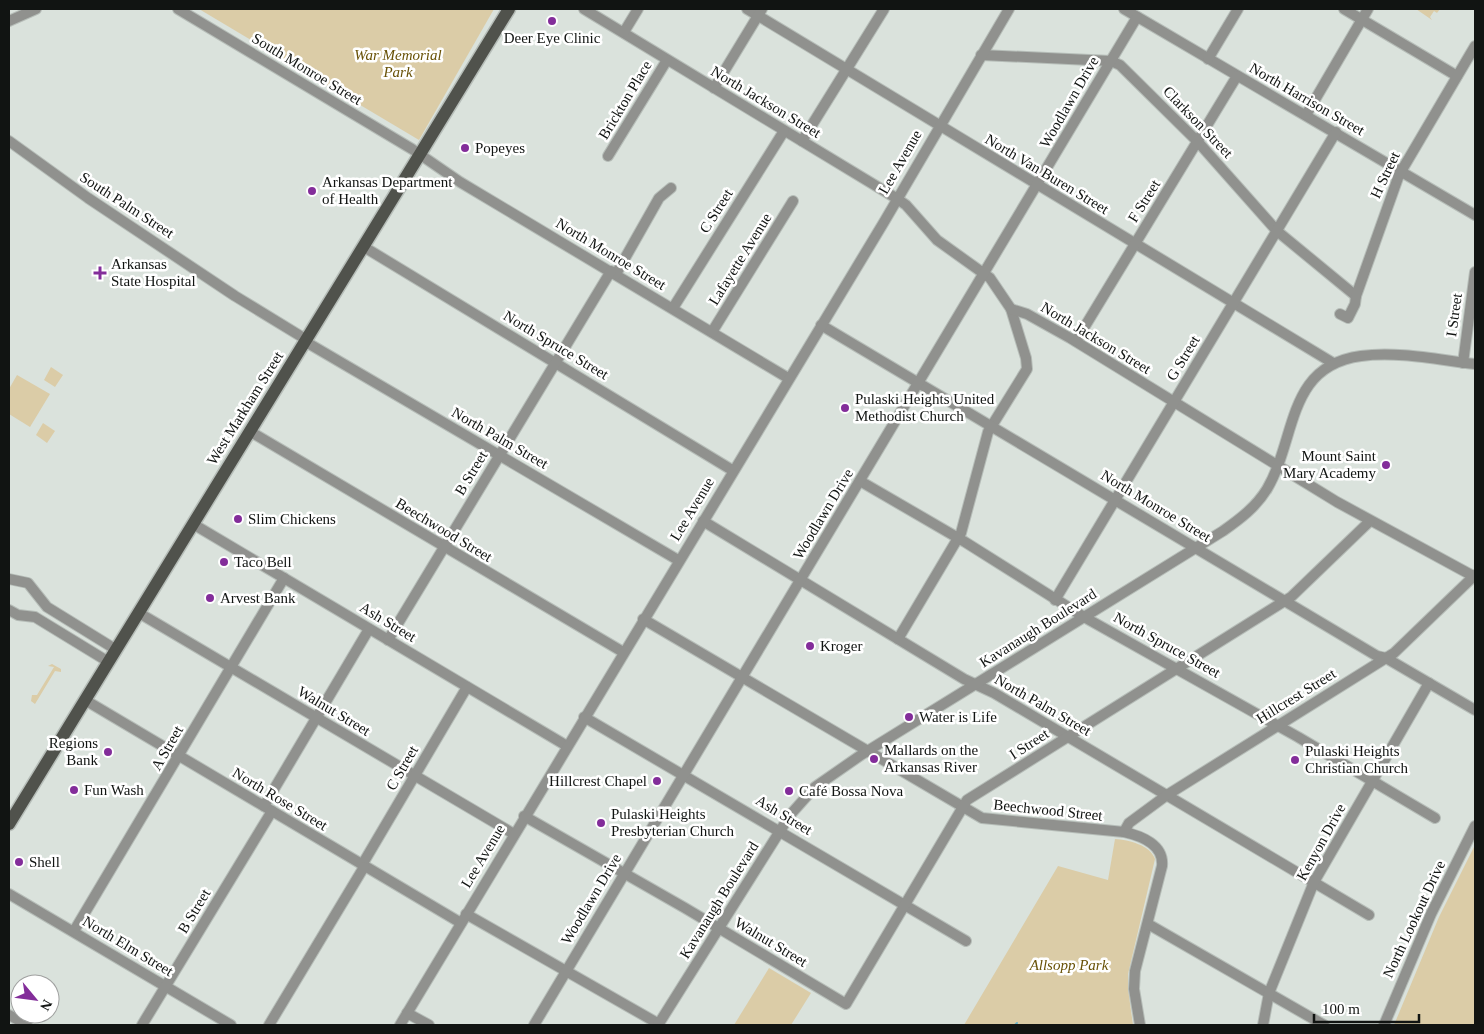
<svg xmlns="http://www.w3.org/2000/svg" width="1484" height="1034" font-family="Georgia,serif">
  <style>
    .green { fill: #dbcca7 }
    .lines { fill: none; stroke-linecap: round; stroke-linejoin: round }
    .stream { stroke: #6ab4cb; stroke-width: 2 }
    .minor-casing { stroke: #b6bdb8; stroke-width: 12 }
    .major-casing { stroke: #b6bdb8; stroke-width: 15 }
    .minor { stroke: #90918e; stroke-width: 10 }
    .major { stroke: #50524c; stroke-width: 12 }
    .poi-dot { fill: #832d9a; stroke: #fff; stroke-width: 2 }
    .labels { text-anchor: middle; stroke-width: 5; stroke-linejoin: round; paint-order: stroke }
    .poi-label { font-size: 15px; fill: #111412; stroke: #fff; text-anchor: start }
    .park-label { font-size: 15px; font-style: italic; fill: #685106; stroke: #fff }
    .street-label { font-size: 15px; fill: #111412; stroke: #fff }
  </style>
  <rect width="100%" height="100%" fill="#dae2dc"/>
  <!-- green -->
  <g class="green">
    <polygon points="199,9 494,9 419,140"/>
    <polygon points="1416,9 1440,9 1437,13 1434,11 1430,17 1432,20"/>
    <polygon points="51,367 63,375 55,387 44,380"/>
    <polygon points="17,375 50,394 30,427 9,414 9,389"/>
    <polygon points="43,423 55,431 47,443 36,435"/>
    <polygon points="52,664 61,669 61,672 55,671 35,704 31,701 32,695 37,695 54,667 48,666"/>
    <path d="M1115,839C1129,840 1150,845 1155,859L1128,974V989L1133,1025H964L1058,866L1108,880Z"/>
    <polygon points="1475,845 1475,1025 1394,1025 1439,917"/>
    <polygon points="769,968 811,993 791,1025 734,1025"/>
  </g>
  <g class="lines">
    <!-- stream -->
    <polyline class="stream" points="1015,1025 1017,1023"/>
    <!-- minor casing -->
    <g class="minor-casing">
      <g id="minor">
        <polyline points="178,9 412,149 460,182 788,378"/>
        <polyline points="584,9 896,198 906,205 937,240 990,278 1011,309 1026,358 1027,369 988,432 961,533 898,639"/>
        <polyline points="747,9 1333,363"/>
        <polyline points="1124,9 1475,215"/>
        <polyline points="1344,9 1457,76"/>
        <polyline points="9,21 36,9"/>
        <polyline points="624,32 638,9"/>
        <polyline points="981,55 1111,61 1120,65 1198,142 1277,231 1356,296"/>
        <polyline points="1208,59 1238,9"/>
        <polyline points="714,88 762,9"/>
        <polyline points="1306,115 1368,9"/>
        <polyline points="9,141 88,198 235,296 307,340"/>
        <polyline points="802,141 884,9"/>
        <polyline points="608,156 667,60"/>
        <polyline points="364,247 732,470"/>
        <polyline points="616,274 659,198 671,188"/>
        <polyline points="673,308 784,131"/>
        <polyline points="1011,309 1027,314 1070,338 1337,502 1475,577"/>
        <polyline points="1340,314 1348,318 1355,304 1356,296 1399,175 1475,46"/>
        <polyline points="821,325 1377,656 1386,658 1475,710"/>
        <polyline points="712,332 793,201"/>
        <polyline points="1076,341 1237,76"/>
        <polyline points="306,342 678,560"/>
        <polyline points="1463,363 1475,272"/>
        <polyline points="251,432 623,652"/>
        <polyline points="860,481 965,542 1084,617 1298,737 1435,818"/>
        <polyline points="703,521 964,679 994,693 1369,915"/>
        <polyline points="193,524 567,746"/>
        <polyline points="9,579 28,583 47,607 115,649"/>
        <polyline points="1055,600 1336,132"/>
        <polyline points="9,610 18,615 35,617 107,661"/>
        <polyline points="139,613 514,834"/>
        <path d="M643,619L982,818L1124,832C1142,836 1164,845 1162,866L1135,971L1134,989L1140,1025"/>
        <polyline points="388,640 611,271"/>
        <polyline points="85,700 461,923"/>
        <polyline points="584,717 966,941"/>
        <polyline points="264,806 369,629"/>
        <polyline points="524,816 685,908 846,1004 967,800 1291,597 1370,521"/>
        <polyline points="1124,832 1129,823 1167,795 1394,653 1475,575"/>
        <polyline points="362,865 467,687"/>
        <polyline points="9,894 231,1025"/>
        <polyline points="466,914 659,1024"/>
        <polyline points="1148,924 1324,1025"/>
        <polyline points="74,931 284,578"/>
        <polyline points="407,1013 429,1025"/>
        <polyline points="9,1015 27,1025"/>
        <polyline points="142,1025 272,811"/>
        <polyline points="269,1025 364,867"/>
        <polyline points="400,1025 884,222 1009,9"/>
        <polyline points="534,1025 1137,17"/>
        <path d="M658,1025L790,815L815,787L861,755L1223,531C1240,519 1256,507 1267,489C1297,438 1286,366 1361,356C1398,351 1439,360 1475,364"/>
        <polyline points="1263,1025 1269,993 1314,882 1429,683"/>
        <polyline points="1384,1025 1431,914 1475,826"/>
      </g>
    </g>
    <!-- major casing -->
    <g class="major-casing">
      <polyline id="major" points="9,824 509,9"/>
    </g>
    <!-- minor -->
    <use href="#minor" class="minor"/>
    <!-- major -->
    <use href="#major" class="major"/>
  </g>
  <!-- markers -->
  <g class="poi-dot">
    <circle cx="552" cy="21" r="5"/>
    <circle cx="465" cy="148" r="5"/>
    <circle cx="312" cy="191" r="5"/>
    <path d="M97.5 265.5h5v5h5v5h-5v5h-5v-5h-5v-5h5z"/>
    <circle cx="845" cy="408" r="5"/>
    <circle cx="1386" cy="465" r="5"/>
    <circle cx="238" cy="519" r="5"/>
    <circle cx="224" cy="562" r="5"/>
    <circle cx="210" cy="598" r="5"/>
    <circle cx="810" cy="646" r="5"/>
    <circle cx="909" cy="717" r="5"/>
    <circle cx="108" cy="752" r="5"/>
    <circle cx="874" cy="759" r="5"/>
    <circle cx="1295" cy="760" r="5"/>
    <circle cx="657" cy="781" r="5"/>
    <circle cx="74" cy="790" r="5"/>
    <circle cx="789" cy="791" r="5"/>
    <circle cx="601" cy="823" r="5"/>
    <circle cx="19" cy="862" r="5"/>
  </g>
  <g class="labels">
    <!-- poi labels -->
    <g class="poi-label">
      <text x="552" y="43" text-anchor="middle">Deer Eye Clinic</text>
      <text x="475" y="153">Popeyes</text>
      <text x="322" y="187">Arkansas Department<tspan x="322" dy="17">of Health</tspan></text>
      <text x="111" y="269">Arkansas<tspan x="111" dy="17">State Hospital</tspan></text>
      <text x="855" y="404">Pulaski Heights United<tspan x="855" dy="17">Methodist Church</tspan></text>
      <text x="1376" y="461" text-anchor="end">Mount Saint<tspan x="1376" dy="17">Mary Academy</tspan></text>
      <text x="248" y="524">Slim Chickens</text>
      <text x="234" y="567">Taco Bell</text>
      <text x="220" y="603">Arvest Bank</text>
      <text x="820" y="651">Kroger</text>
      <text x="919" y="722">Water is Life</text>
      <text x="98" y="748" text-anchor="end">Regions<tspan x="98" dy="17">Bank</tspan></text>
      <text x="884" y="755">Mallards on the<tspan x="884" dy="17">Arkansas River</tspan></text>
      <text x="1305" y="756">Pulaski Heights<tspan x="1305" dy="17">Christian Church</tspan></text>
      <text x="647" y="786" text-anchor="end">Hillcrest Chapel</text>
      <text x="84" y="795">Fun Wash</text>
      <text x="799" y="796">Café Bossa Nova</text>
      <text x="611" y="819">Pulaski Heights<tspan x="611" dy="17">Presbyterian Church</tspan></text>
      <text x="29" y="867">Shell</text>
    </g>
    <!-- park labels -->
    <g class="park-label">
      <text x="398" y="60">War Memorial<tspan x="398" dy="17">Park</tspan></text>
      <text x="1069" y="970">Allsopp Park</text>
    </g>
    <!-- street labels -->
    <g class="street-label">
      <text transform="translate(307 69) rotate(31)" y="5">South Monroe Street</text>
      <text transform="translate(1307 99) rotate(30)" y="5">North Harrison Street</text>
      <text transform="translate(625 100) rotate(-59)" y="5">Brickton Place</text>
      <text transform="translate(766 102) rotate(31)" y="5">North Jackson Street</text>
      <text transform="translate(1069 102) rotate(-60)" y="5">Woodlawn Drive</text>
      <text transform="translate(1198 122) rotate(46)" y="5">Clarkson Street</text>
      <text transform="translate(900 162) rotate(-60)" y="5">Lee Avenue</text>
      <text transform="translate(1047 174) rotate(31)" y="5">North Van Buren Street</text>
      <text transform="translate(1385 175) rotate(-65)" y="5">H Street</text>
      <text transform="translate(1144 201) rotate(-58)" y="5">F Street</text>
      <text transform="translate(127 205) rotate(33)" y="5">South Palm Street</text>
      <text transform="translate(716 211) rotate(-58)" y="5">C Street</text>
      <text transform="translate(611 254) rotate(31)" y="5">North Monroe Street</text>
      <text transform="translate(740 259) rotate(-58)" y="5">Lafayette Avenue</text>
      <text transform="translate(1454 315) rotate(-82)" y="5">I Street</text>
      <text transform="translate(1096 338) rotate(31)" y="5">North Jackson Street</text>
      <text transform="translate(556 345) rotate(31)" y="5">North Spruce Street</text>
      <text transform="translate(1183 358) rotate(-59)" y="5">G Street</text>
      <text transform="translate(245 408) rotate(-58)" y="5">West Markham Street</text>
      <text transform="translate(500 438) rotate(30)" y="5">North Palm Street</text>
      <text transform="translate(471 473) rotate(-59)" y="5">B Street</text>
      <text transform="translate(1156 506) rotate(31)" y="5">North Monroe Street</text>
      <text transform="translate(692 509) rotate(-59)" y="5">Lee Avenue</text>
      <text transform="translate(823 514) rotate(-59)" y="5">Woodlawn Drive</text>
      <text transform="translate(444 530) rotate(31)" y="5">Beechwood Street</text>
      <text transform="translate(388 622) rotate(31)" y="5">Ash Street</text>
      <text transform="translate(1038 628) rotate(-32)" y="5">Kavanaugh Boulevard</text>
      <text transform="translate(1167 645) rotate(29)" y="5">North Spruce Street</text>
      <text transform="translate(1296 696) rotate(-32)" y="5">Hillcrest Street</text>
      <text transform="translate(1043 705) rotate(30)" y="5">North Palm Street</text>
      <text transform="translate(334 711) rotate(31)" y="5">Walnut Street</text>
      <text transform="translate(1029 744) rotate(-33)" y="5">I Street</text>
      <text transform="translate(167 748) rotate(-60)" y="5">A Street</text>
      <text transform="translate(402 768) rotate(-60)" y="5">C Street</text>
      <text transform="translate(280 799) rotate(31)" y="5">North Rose Street</text>
      <text transform="translate(1048 810) rotate(6)" y="5">Beechwood Street</text>
      <text transform="translate(784 815) rotate(31)" y="5">Ash Street</text>
      <text transform="translate(1321 842) rotate(-61)" y="5">Kenyon Drive</text>
      <text transform="translate(483 856) rotate(-59)" y="5">Lee Avenue</text>
      <text transform="translate(591 899) rotate(-59)" y="5">Woodlawn Drive</text>
      <text transform="translate(719 900) rotate(-58)" y="5">Kavanaugh Boulevard</text>
      <text transform="translate(194 911) rotate(-59)" y="5">B Street</text>
      <text transform="translate(1414 919) rotate(-65)" y="5">North Lookout Drive</text>
      <text transform="translate(771 942) rotate(31)" y="5">Walnut Street</text>
      <text transform="translate(128 946) rotate(31)" y="5">North Elm Street</text>
    </g>
  </g>
  <!-- border -->
  <rect width="1484" height="1034" fill="none" stroke="#111412" stroke-width="20"/>
  <!-- north arrow -->
  <g transform="translate(35 999) rotate(119)"><circle r="24" fill="#ffffff" stroke="#a0a1a0"/>
  <path d="M0-4L9 19L0 12L-9 19Z" fill="#832d9a"/>
  <text y="-8" font-size="14" font-weight="bold" text-anchor="middle" fill="#111412">N</text>
  </g>
  <!-- scale -->
  <path d="M1314 1014v8h105v-8" fill="none" stroke="#111412" stroke-width="2.5"/>
  <text x="1322" y="1014" font-size="15" fill="#111412" stroke="#ffffff" stroke-width="4" paint-order="stroke">100 m</text>
</svg>
